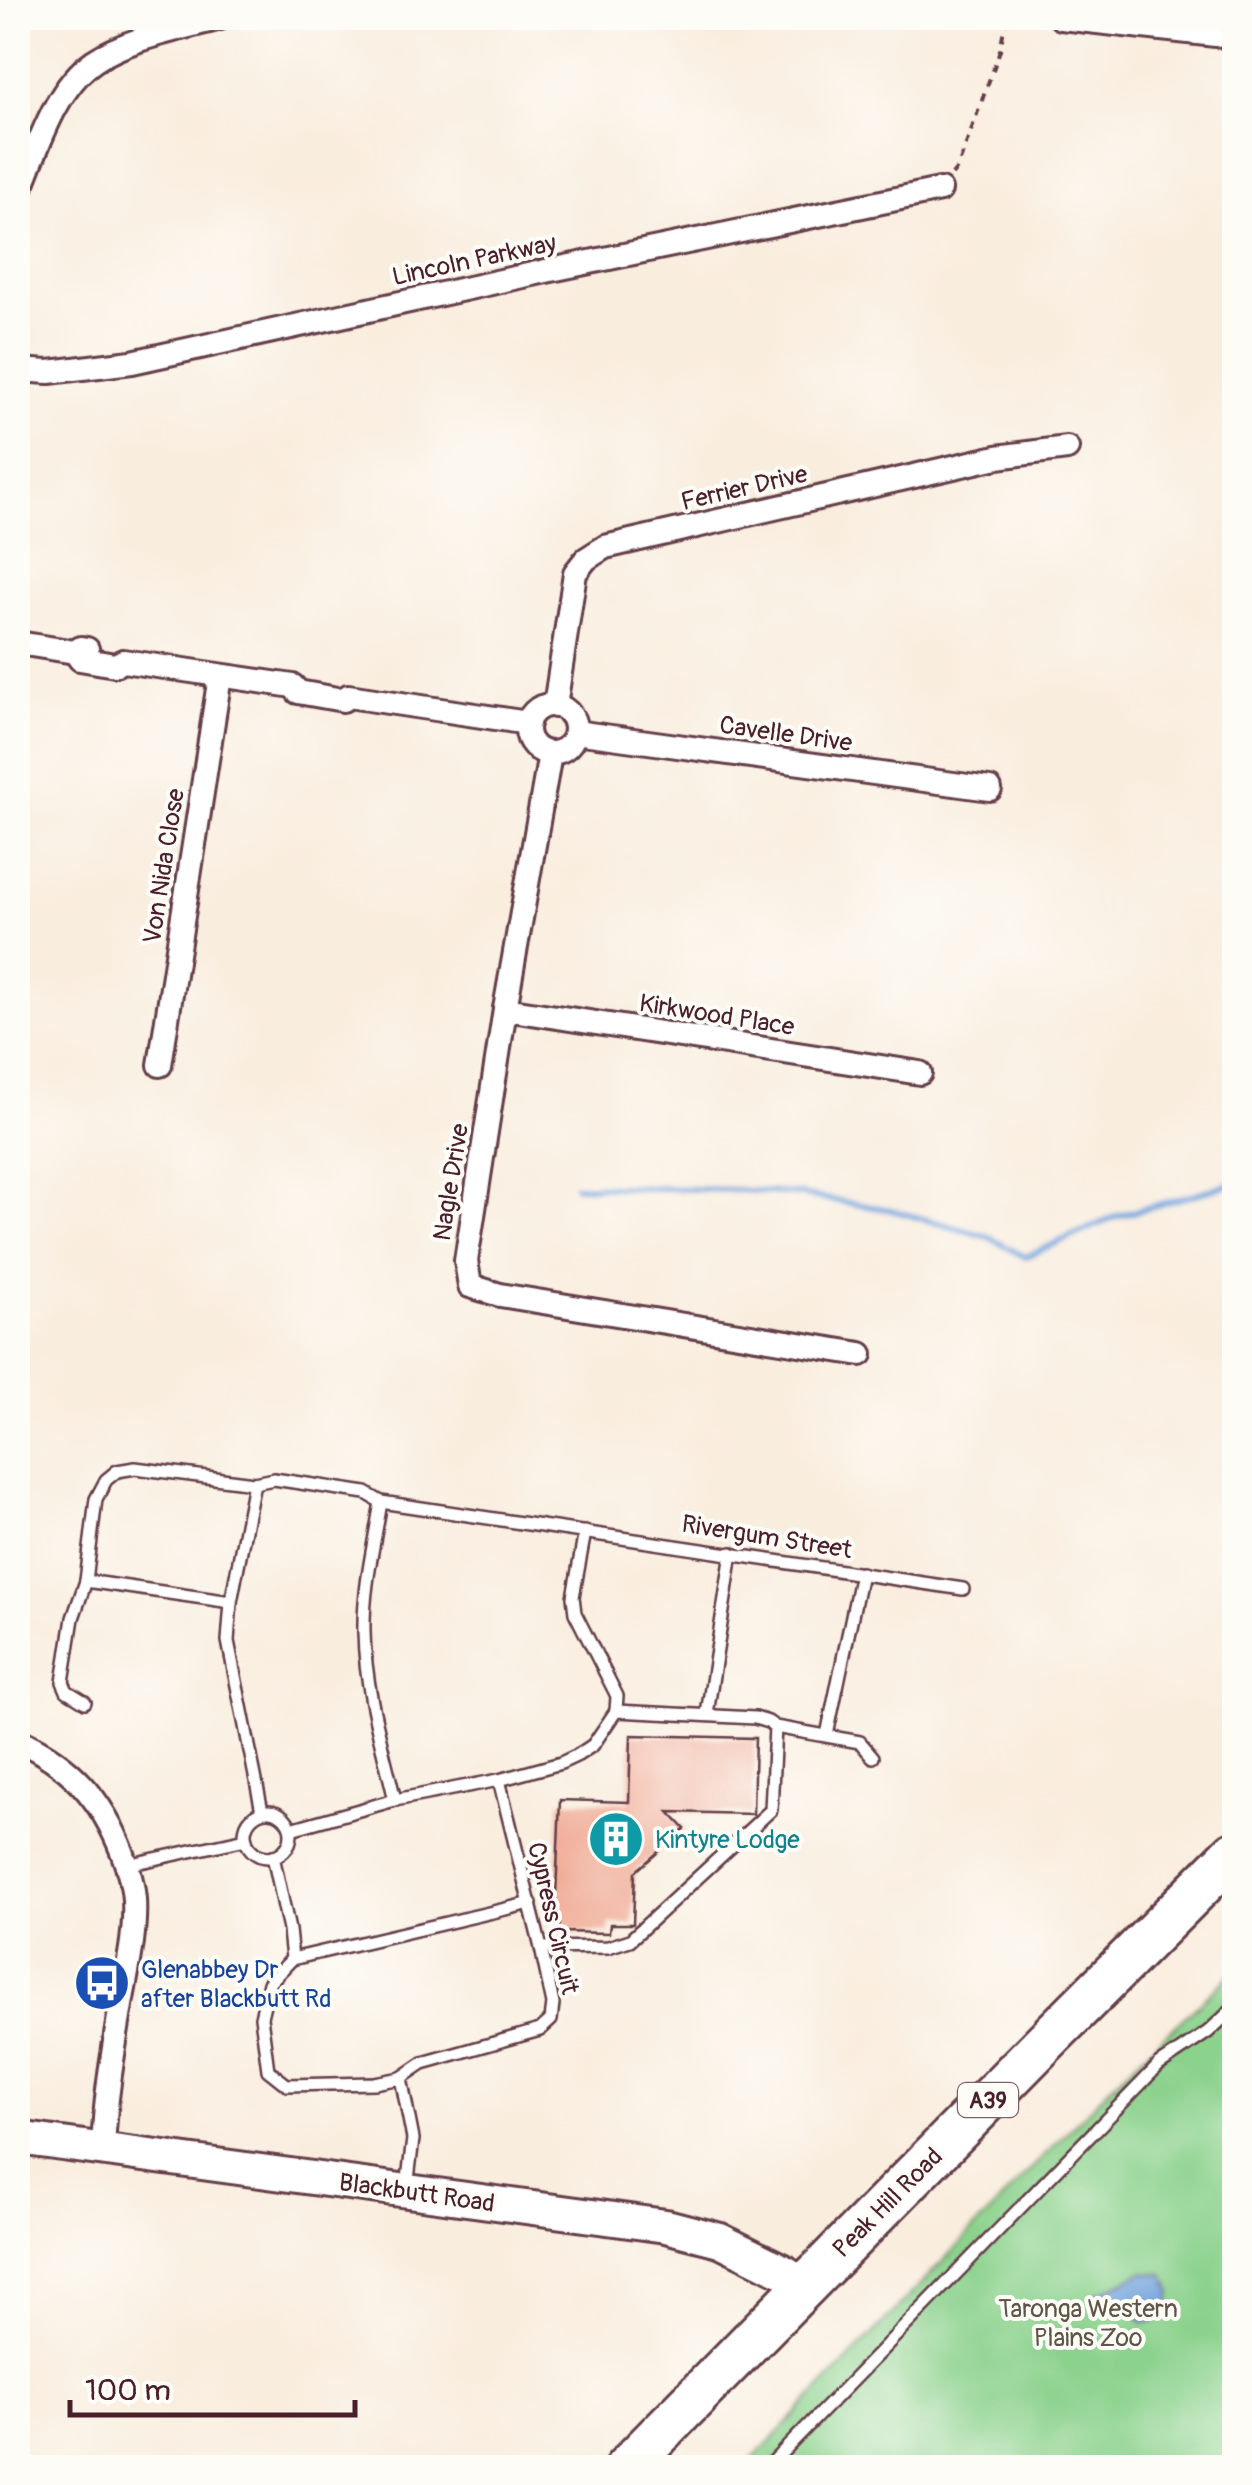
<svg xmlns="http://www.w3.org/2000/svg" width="1252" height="2485" font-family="Pangolin,sans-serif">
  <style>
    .green { fill: #8bd28d; stroke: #6a785c; stroke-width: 2.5 }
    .water { fill: #71a2dc; stroke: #5e6084; stroke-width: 2.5 }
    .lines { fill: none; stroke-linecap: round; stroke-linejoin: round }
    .stream { stroke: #71a2dc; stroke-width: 6 }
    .building { fill: #f0ab96 }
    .lane-casing { stroke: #643e46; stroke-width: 16 }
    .street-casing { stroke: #643e46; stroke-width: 28 }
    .secondary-casing { stroke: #643e46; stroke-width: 38 }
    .highway-casing { stroke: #643e46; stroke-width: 48 }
    .path { stroke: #643e46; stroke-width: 4; stroke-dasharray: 8 8; stroke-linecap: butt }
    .lane { stroke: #fff; stroke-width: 11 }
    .street { stroke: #fff; stroke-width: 22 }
    .secondary { stroke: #fff; stroke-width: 32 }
    .highway { stroke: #fff; stroke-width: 42 }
    .labels { text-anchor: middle; stroke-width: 8; stroke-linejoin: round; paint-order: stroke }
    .shield { fill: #fdfcf7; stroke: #806168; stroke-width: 2.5 }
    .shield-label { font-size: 22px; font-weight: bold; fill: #4a1f2b }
    .street-label { font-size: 25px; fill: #4a1f2b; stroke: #fdfcf7 }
    .culture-label { font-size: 25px; fill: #0d838f; stroke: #fdfcf7; text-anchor: start }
    .transit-label { font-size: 25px; fill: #164399; stroke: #fdfcf7; text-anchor: start }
    .park-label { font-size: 25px; fill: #5e5548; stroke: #fdfcf7 }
  </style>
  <rect width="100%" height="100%" fill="#fdfcf7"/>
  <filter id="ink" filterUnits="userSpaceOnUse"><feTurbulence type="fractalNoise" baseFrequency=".01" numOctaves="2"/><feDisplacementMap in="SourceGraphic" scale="20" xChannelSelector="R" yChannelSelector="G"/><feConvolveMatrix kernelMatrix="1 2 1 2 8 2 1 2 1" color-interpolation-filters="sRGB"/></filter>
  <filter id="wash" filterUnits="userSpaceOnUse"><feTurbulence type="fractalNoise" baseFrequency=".0048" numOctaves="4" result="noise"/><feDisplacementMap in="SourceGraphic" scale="40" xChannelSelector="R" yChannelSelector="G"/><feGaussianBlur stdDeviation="2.25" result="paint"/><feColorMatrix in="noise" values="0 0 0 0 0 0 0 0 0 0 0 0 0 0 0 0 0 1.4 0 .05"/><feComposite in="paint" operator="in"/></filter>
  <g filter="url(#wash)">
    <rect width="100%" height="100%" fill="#f9edde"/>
    <!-- green -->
    <polygon class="green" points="1234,1971 1234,2467 744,2468 1119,2078"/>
    <!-- water -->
    <path class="water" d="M1143,2272L1164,2274L1172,2292L1167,2314L1158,2320L1143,2323C1130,2305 1116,2298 1094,2295Z"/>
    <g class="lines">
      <!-- stream -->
      <polyline class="stream" points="575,1186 738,1190 796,1194 891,1210 989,1237 1025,1257 1115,1217 1234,1183"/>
    </g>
    <g id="blocks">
      <!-- building -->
      <polygon class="building" points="631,1735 755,1738 753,1814 669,1812 685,1829 635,1872 633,1924 610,1924 609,1933 559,1932 560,1918 555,1918 560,1800 629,1802"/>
    </g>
  </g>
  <g filter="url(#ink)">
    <use href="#blocks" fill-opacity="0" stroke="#643e46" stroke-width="2.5"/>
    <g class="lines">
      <!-- lane casing -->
      <g class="lane-casing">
        <g id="lane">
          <polyline points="254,1483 231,1602 228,1641 262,1811"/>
          <path d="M381,1502C374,1545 363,1588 364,1632C365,1690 382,1745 395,1800"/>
          <polyline points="585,1532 573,1597 575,1613 617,1696 616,1711"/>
          <polyline points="86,1581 231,1602"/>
          <polyline points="85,1702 67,1691 63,1682 73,1618 86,1581 96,1499 106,1480 117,1471 135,1468 254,1483 274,1479 366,1493 381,1502 963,1589"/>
          <polyline points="616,1711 755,1718 768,1722 775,1727 860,1742 873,1757"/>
          <polyline points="707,1714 732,1553"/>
          <polyline points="827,1735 861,1573"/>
          <circle cx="268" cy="1834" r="23"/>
          <polyline points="291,1829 395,1800 499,1780 561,1763 578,1755 593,1745 616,1711"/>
          <polyline points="273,1856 289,1930 292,1959 269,1983 261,2017 268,2070 287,2085 374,2083 401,2078 423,2063 540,2030 551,2020 553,2004 541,1948 499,1780"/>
          <polyline points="127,1865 246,1839"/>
          <polyline points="541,1948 608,1947 630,1940 771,1810 775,1727"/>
          <polyline points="292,1959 531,1903"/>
          <polyline points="401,2078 413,2139 407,2187"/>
          <polyline points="767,2468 1159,2065 1208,2032 1234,2008"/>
        </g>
      </g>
      <!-- street casing -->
      <g class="street-casing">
        <g id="street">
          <polyline points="1061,18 1234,37"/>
          <path d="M18,195C37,151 53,90 94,61C128,38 181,29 220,18"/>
          <polyline points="18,370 49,372 132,362 546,271 940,190"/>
          <polyline points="18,643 75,652 81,648 87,649"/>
          <polyline points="75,652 80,659 115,665 123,661 293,686 298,692 343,700 348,696 528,723"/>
          <circle cx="551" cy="729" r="24"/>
          <polyline points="555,706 575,573 586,559 605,547 997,457 1067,448"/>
          <polyline points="575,732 990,789"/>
          <polyline points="550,754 505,1009 466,1261 470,1286 500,1295 861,1354"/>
          <polyline points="505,1009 920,1073"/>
          <polyline points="160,1065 220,676"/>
          <path d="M18,1740C71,1764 102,1799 123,1854C128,1868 133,1884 134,1899C136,1934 127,1970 121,2005C113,2053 105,2100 103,2149"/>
        </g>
      </g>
      <!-- secondary casing -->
      <g class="secondary-casing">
        <polyline id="secondary" points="18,2138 666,2226 720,2240 785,2272 804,2286"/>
      </g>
      <!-- highway casing -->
      <g class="highway-casing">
        <polyline id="highway" points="626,2468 1042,2045 1234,1853"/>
      </g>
      <!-- path -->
      <polyline class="path" points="952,175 958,167 1000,50 1006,18"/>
      <!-- lane -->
      <use href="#lane" class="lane"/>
      <!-- street -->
      <use href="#street" class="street"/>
      <!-- secondary -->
      <use href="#secondary" class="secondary"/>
      <!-- highway -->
      <use href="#highway" class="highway"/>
    </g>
  </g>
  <!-- icons -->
  <defs>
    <g id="building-disc" transform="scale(2.875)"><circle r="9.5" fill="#0f9aa8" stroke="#fdfcf7"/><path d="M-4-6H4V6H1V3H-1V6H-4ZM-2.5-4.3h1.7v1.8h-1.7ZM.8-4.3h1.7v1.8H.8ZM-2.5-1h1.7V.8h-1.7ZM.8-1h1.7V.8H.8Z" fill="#fff"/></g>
    <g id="bus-disc" transform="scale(2.875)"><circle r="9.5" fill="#1a4fb4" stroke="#fdfcf7"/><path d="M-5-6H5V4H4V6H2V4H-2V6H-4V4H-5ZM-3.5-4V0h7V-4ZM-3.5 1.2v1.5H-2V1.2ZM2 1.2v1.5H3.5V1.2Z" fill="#fff"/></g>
  </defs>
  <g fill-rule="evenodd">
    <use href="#building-disc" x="616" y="1839"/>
    <use href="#bus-disc" x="102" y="1983"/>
  </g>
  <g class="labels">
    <!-- shield labels -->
    <rect class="shield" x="958" y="2083" width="60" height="34" rx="8"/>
    <g class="shield-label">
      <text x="988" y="2108">A39</text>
    </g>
    <!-- street labels -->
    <g class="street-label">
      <text transform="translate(474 259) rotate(-12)" y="9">Lincoln Parkway</text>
      <text transform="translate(744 487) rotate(-13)" y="9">Ferrier Drive</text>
      <text transform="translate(786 733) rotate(8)" y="9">Cavelle Drive</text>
      <text transform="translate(163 866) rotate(-81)" y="9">Von Nida Close</text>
      <text transform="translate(717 1014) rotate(9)" y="9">Kirkwood Place</text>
      <text transform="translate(450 1182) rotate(-81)" y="9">Nagle Drive</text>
      <text transform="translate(767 1536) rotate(9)" y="9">Rivergum Street</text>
      <text transform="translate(554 1918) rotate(77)" y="9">Cypress Circuit</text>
      <text transform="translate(417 2192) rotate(8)" y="9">Blackbutt Road</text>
      <text transform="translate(887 2202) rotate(-45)" y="9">Peak Hill Road</text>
    </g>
    <!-- culture labels -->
    <g class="culture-label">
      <text x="655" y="1848">Kintyre Lodge</text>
    </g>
    <!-- transit labels -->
    <g class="transit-label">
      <text x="141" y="1978">Glenabbey Dr<tspan x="141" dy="29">after Blackbutt Rd</tspan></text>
    </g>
    <!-- park labels -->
    <g class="park-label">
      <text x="1088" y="2317">Taronga Western<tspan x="1088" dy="29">Plains Zoo</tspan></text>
    </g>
  </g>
  <!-- margin -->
  <rect width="1252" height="2485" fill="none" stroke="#fdfcf7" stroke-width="60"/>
  <!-- scale -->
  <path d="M70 2400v15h285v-15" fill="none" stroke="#4a1f2b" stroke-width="5"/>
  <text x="85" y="2400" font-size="30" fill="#4a1f2b" stroke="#fdfcf7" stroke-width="8" paint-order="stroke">100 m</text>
</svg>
